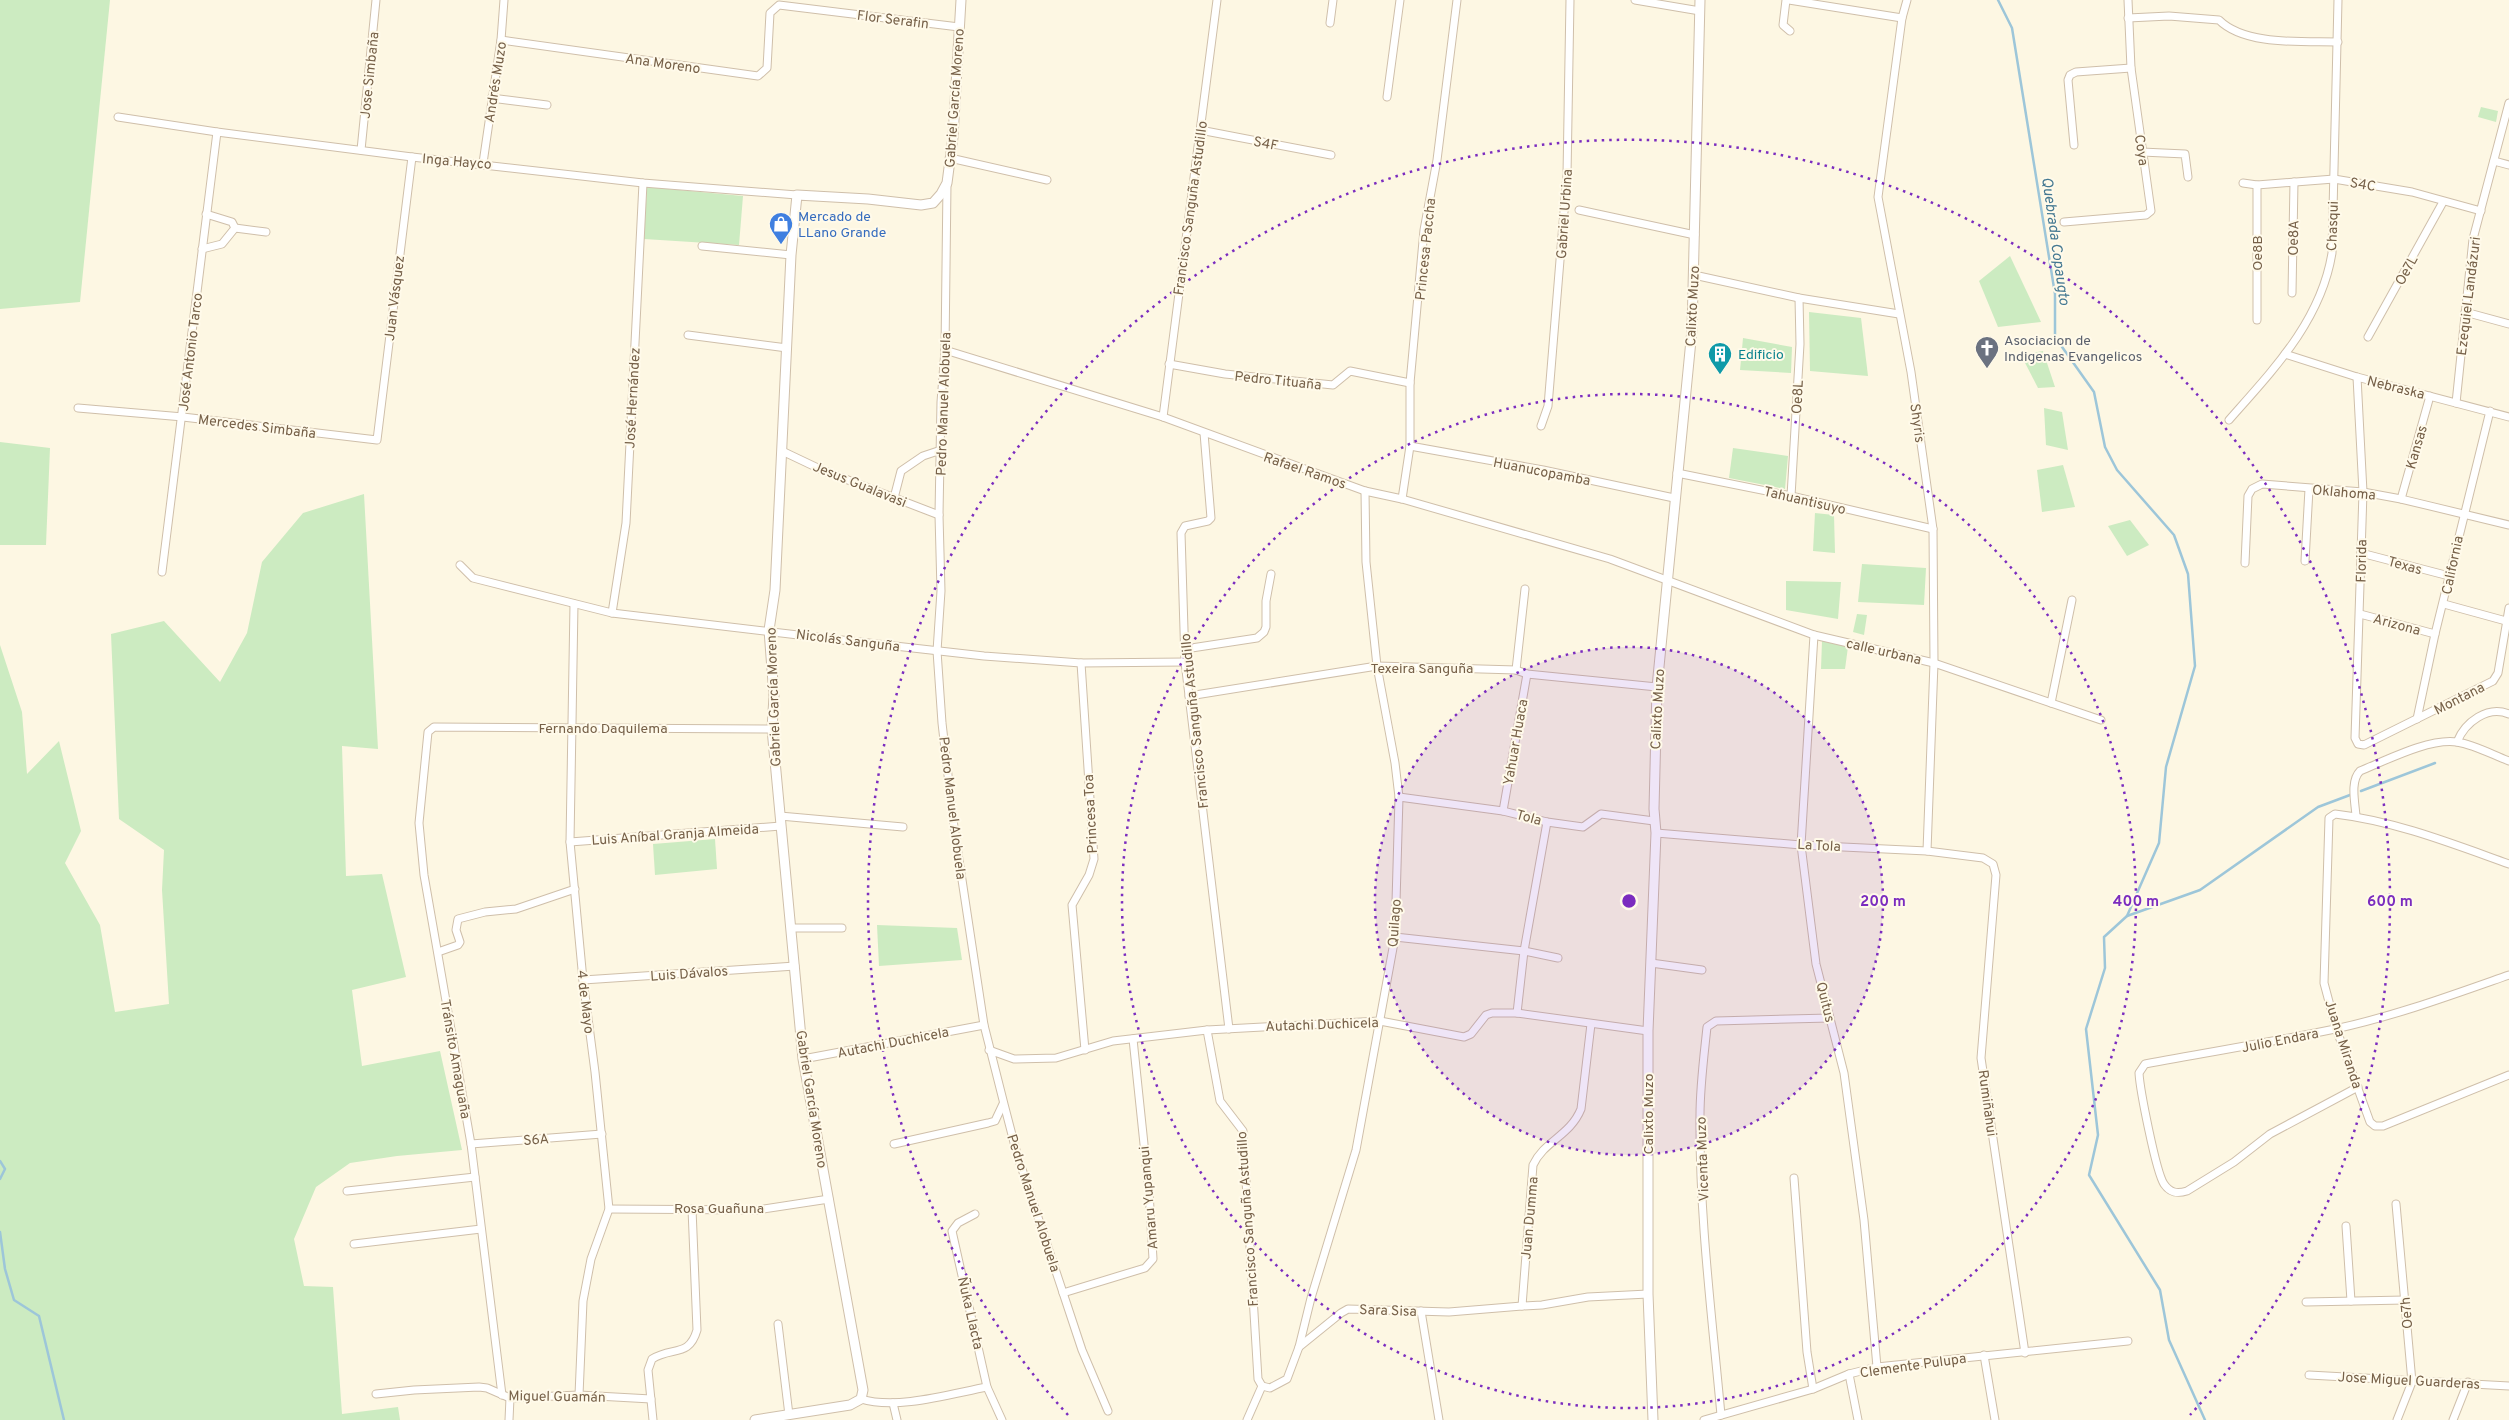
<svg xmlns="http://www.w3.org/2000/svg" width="2509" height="1420" font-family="Overpass,sans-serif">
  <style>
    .green { fill: #ccebc1 }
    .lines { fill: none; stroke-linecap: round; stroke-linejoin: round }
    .stream { stroke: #9dc6d9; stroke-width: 2.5 }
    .minor-casing { stroke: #cfbfaa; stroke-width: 9 }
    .tertiary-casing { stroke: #cfbfaa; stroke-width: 11 }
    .minor { stroke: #fff; stroke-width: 7 }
    .tertiary { stroke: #fff; stroke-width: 9 }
    .ring { fill: none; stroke: #7b2cbf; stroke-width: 2.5; stroke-dasharray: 2.5 5 }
    .labels { text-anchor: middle; stroke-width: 4; stroke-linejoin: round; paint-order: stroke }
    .street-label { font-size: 14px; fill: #766048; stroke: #fffaea }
    .shop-label { font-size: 14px; fill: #366cbe; stroke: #fffaea; text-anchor: start }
    .worship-label { font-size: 14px; fill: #5b616d; stroke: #fffaea; text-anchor: start }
    .culture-label { font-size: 14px; fill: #0d838f; stroke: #fffaea; text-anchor: start }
    .water-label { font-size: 15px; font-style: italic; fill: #447891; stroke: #fffaea }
    .centre { fill: #7b2cbf; stroke: #fffaea; stroke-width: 2.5 }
    .ring-label { font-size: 15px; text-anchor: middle; font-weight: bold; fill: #7b2cbf; stroke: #fffaea; stroke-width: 4; stroke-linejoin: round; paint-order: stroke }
  </style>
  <rect width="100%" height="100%" fill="#fdf7e3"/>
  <!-- green -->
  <g class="green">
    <polygon points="0,0 110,0 80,302 0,309"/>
    <polygon points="2481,107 2498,111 2496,122 2478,117"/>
    <polygon points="647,187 743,196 739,245 644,239"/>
    <polygon points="2010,256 2041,322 1998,327 1979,281"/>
    <polygon points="1809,312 1861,318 1868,376 1810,371"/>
    <polygon points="1743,338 1792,347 1791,373 1740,370"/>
    <polygon points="2043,351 2055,387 2038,388 2021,355"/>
    <polygon points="2044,408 2062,412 2068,450 2046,445"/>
    <polygon points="0,442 50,448 46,545 0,545"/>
    <polygon points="1733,448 1788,456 1785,489 1729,478"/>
    <polygon points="2063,465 2075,507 2042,512 2037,470"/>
    <polygon points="364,494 378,749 342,746 346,876 382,874 406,977 352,990 362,1066 440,1051 462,1150 397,1156 350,1163 316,1187 294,1239 304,1286 333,1287 342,1414 398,1407 400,1420 0,1420 0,645 22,712 27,774 59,741 81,831 65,863 100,925 115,1012 169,1004 162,890 164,850 119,819 111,634 164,621 220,682 247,633 262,562 303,513"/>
    <polygon points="1815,513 1834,515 1835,553 1813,551"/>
    <polygon points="2130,520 2149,545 2127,556 2108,526"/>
    <polygon points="1862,564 1926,568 1924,605 1858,602"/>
    <polygon points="1786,581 1841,582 1838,619 1786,610"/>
    <polygon points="1857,614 1867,615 1864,635 1853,632"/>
    <polygon points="1822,641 1848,647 1845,669 1821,669"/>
    <polygon points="715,839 717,869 655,875 653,844"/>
    <polygon points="877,925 957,928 962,960 879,966"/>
  </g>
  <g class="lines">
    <!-- stream -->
    <g class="stream">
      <polyline points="1998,0 2012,28 2055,294 2055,337 2094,392 2105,447 2117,470 2174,535 2188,574 2195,666 2166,767 2159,843 2127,916 2104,937 2105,968 2086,1029 2098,1135 2089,1175 2160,1290 2169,1340 2205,1420"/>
      <polyline points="2361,791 2435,763"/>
      <polyline points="2127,916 2200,890 2318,807 2350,795"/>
      <polyline points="0,1161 5,1169 0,1179"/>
      <polyline points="0,1232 5,1269 14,1300 39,1316 64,1420"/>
    </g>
    <!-- minor casing -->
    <g class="minor-casing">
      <g id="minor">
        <polyline points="1635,0 1700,11"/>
        <polyline points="1786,0 1783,25 1790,31"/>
        <polyline points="1789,0 1902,18"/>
        <polyline points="1907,0 1902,18 1878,197 1911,372 1933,529 1934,663 1927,851"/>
        <path d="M2128,18L2169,16L2219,20C2245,46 2303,41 2338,42"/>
        <polyline points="1330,23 1333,0"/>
        <polyline points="501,40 758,76 767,68 770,13 779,5 959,27"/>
        <polyline points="1387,97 1400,0"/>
        <polyline points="491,98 547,105"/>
        <polyline points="118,117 217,132 412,157 643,183 797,195"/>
        <polyline points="1200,130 1331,155"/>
        <polyline points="2074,145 2068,80 2070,75 2076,72 2131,68"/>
        <polyline points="361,150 376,0"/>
        <polyline points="2142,152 2185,154 2188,177"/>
        <polyline points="950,158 1047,180"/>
        <polyline points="2494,161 2509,165"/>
        <polyline points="483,163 501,40 504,0"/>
        <polyline points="2243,183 2257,185 2334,179 2412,192 2481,211"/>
        <polyline points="947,184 945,350 941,402 939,515 941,591 937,651 942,723 954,827 984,1025 1004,1104 1017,1154 1082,1350 1108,1411"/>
        <polyline points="1579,210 1695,235"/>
        <polyline points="206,214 232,222 235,228"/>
        <polyline points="2064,222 2146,215 2151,211 2131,68 2128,0"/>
        <polyline points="702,246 791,255"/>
        <polyline points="202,249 222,244 235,228 266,232"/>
        <polyline points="1694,275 1799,298 1899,314"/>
        <polyline points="2292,293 2294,182"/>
        <polyline points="2465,312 2509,324"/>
        <polyline points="2257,320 2257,185"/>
        <polyline points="688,335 787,348"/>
        <polyline points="2368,337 2443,202"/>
        <polyline points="945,350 1163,417 1365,491 1402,499 1610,559 1814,635 1934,663 2101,720"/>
        <polyline points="2285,354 2357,377 2509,417"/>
        <polyline points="1169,364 1225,374 1333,385 1350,371 1410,383"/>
        <polyline points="2357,377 2363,492 2355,738 2358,744 2364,745 2493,681 2498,673 2509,608"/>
        <polyline points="2456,403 2473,239 2509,103"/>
        <polyline points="78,408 183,417 377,440 412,157"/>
        <polyline points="1163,417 1217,0"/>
        <path d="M2229,420C2273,370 2321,321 2332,253L2338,0"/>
        <polyline points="1541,426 1548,406 1567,175 1570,0"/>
        <polyline points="1204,433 1211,518 1208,521 1185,526 1181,533 1185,662 1229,1029"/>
        <polyline points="1410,446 1543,470 1674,498"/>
        <polyline points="782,451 822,470 939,515"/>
        <polyline points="1677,473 1791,496 1933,529"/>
        <polyline points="1791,496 1800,344 1799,298"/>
        <polyline points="894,498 901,471 923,456 941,450"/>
        <polyline points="1402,499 1410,446 1410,383 1424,230 1437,160 1457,0"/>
        <polyline points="2401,499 2430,396"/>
        <polyline points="2361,553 2449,576"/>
        <polyline points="2305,561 2309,489"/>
        <polyline points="2245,563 2248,496 2252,489 2262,484 2363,492 2401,499 2509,525"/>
        <polyline points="460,565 473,578 612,613 815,637 984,656 1081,663 1185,662"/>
        <polyline points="162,572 217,132"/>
        <polyline points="574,604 570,842 583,980 595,1072 609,1209 591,1259 583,1301 579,1395"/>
        <polyline points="2444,604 2506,621"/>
        <polyline points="612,613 626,523 643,183"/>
        <polyline points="2360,614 2435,634"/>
        <polyline points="1814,635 1801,845 1816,964 1844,1073 1864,1220 1877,1367"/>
        <polyline points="1185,649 1257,638 1264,632 1266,627 1266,601 1271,574"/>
        <polyline points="1081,663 1094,859 1089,875 1072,905 1085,1050"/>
        <polyline points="1516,670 1525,589"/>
        <polyline points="1189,696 1377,666 1516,670 1527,674 1657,687"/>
        <polyline points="2051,703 2072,600"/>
        <polyline points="2417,719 2435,634 2490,411"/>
        <path d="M2457,742C2465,722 2488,705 2509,714"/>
        <polyline points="1399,797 1503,811 1547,822 1583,827 1601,814 1654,821"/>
        <polyline points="1503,811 1527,674"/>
        <polyline points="780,816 903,827"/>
        <path d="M2356,816C2355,802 2350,781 2360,771C2387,760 2429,738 2457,742C2475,745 2493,755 2509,761"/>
        <polyline points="1656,833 1801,845 1927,851 1983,858 1993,864 1996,875 1981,1058 2025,1353"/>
        <polyline points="570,842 781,826"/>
        <path d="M2509,864C2453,844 2395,821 2335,814L2329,818L2324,983L2336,1028L2370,1122L2375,1126H2383L2509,1075"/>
        <polyline points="791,928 842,928"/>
        <polyline points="1395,937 1524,951 1558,958"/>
        <polyline points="438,952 458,945 460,942 456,930 458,919 485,912 516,909 575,889"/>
        <polyline points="1651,963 1702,970"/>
        <polyline points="583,980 795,966"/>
        <polyline points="1517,1013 1524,951 1547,822"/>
        <path d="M1591,1024L1581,1109C1570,1136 1544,1141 1533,1165L1522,1306L1542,1305L1588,1297L1648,1294"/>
        <polyline points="1207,1030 1220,1101 1243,1131 1258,1379 1262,1386"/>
        <polyline points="989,1050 1014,1059 1056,1058 1113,1041 1207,1030 1380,1021 1464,1037 1471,1034 1486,1015 1492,1013 1517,1013 1648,1031"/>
        <polyline points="803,1059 984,1025"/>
        <path d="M2358,1087L2270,1134L2234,1162L2187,1191C2177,1194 2170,1193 2164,1184C2156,1172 2140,1090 2139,1073L2145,1064C2209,1052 2272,1042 2335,1029C2395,1016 2452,995 2509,975"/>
        <polyline points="471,1144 602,1134"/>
        <polyline points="894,1144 988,1123 995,1121 1003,1104"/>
        <polyline points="1794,1178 1807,1352 1813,1389"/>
        <polyline points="347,1191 475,1177"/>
        <polyline points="2396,1204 2412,1382 2397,1420"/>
        <polyline points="609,1209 757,1210 829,1199"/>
        <polyline points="975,1214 958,1223 952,1231 987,1387 1002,1420"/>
        <polyline points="2346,1226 2351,1301"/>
        <polyline points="354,1244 481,1229"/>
        <polyline points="1063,1293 1145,1268 1153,1259 1149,1192 1133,1039"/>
        <polyline points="2306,1302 2405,1300"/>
        <polyline points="1421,1311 1439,1420"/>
        <polyline points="778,1324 789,1415"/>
        <polyline points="1299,1347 1311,1298 1356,1150 1395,937 1399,797 1395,763 1377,666 1366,562 1365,491"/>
        <polyline points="1984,1355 1995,1420"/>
        <polyline points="1849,1374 1858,1420"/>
        <polyline points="2309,1375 2509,1386"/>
        <polyline points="1262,1386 1270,1388 1287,1379 1299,1347 1341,1313 1348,1309 1449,1312 1522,1306"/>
        <polyline points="376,1394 414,1390 479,1387 487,1388 510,1398 579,1395 651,1399"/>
        <polyline points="502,1395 471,1144 424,875 419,823 428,732 434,727 772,729"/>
        <path d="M861,1399C897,1410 950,1394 987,1387"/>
        <polyline points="893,1403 897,1420"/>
        <path d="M1721,1415C1712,1316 1699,1215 1700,1115C1700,1086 1704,1056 1707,1027L1716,1021L1830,1018"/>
        <polyline points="509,1420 510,1398"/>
        <path d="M653,1420L648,1370L652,1359C672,1346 689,1358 697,1330L692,1209"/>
        <polyline points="1247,1420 1262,1386"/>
        <polyline points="1704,1420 1813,1389 1849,1374 1877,1367 2128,1341"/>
        <polyline points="2453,1420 2468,1382"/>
      </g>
    </g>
    <!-- tertiary casing -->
    <g class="tertiary-casing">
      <g id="tertiary">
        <polyline points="755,1420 850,1405 861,1399 863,1390 803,1059 772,729 774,696 769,630 775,590 791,255 797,195 868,199 921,205 933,203 941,194 947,183 953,137 961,0"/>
        <polyline points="1653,1420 1648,1294 1648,1031 1656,833 1654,809 1657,687 1692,330 1700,0"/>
      </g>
    </g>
    <!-- minor -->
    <use href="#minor" class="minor"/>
    <!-- tertiary -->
    <use href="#tertiary" class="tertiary"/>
  </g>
  <!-- distance rings -->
  <circle cx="1629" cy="901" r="254" fill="#7b2cbf" fill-opacity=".12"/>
  <g class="ring">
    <circle cx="1629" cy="901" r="254"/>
    <circle cx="1629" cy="901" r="507"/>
    <path d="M1068 1415A761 761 0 1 1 2190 1415"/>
  </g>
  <!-- icons -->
  <defs>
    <g id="shop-pin" transform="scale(1.25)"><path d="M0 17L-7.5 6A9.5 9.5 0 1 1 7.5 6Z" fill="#3f7fe0" stroke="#fffaea"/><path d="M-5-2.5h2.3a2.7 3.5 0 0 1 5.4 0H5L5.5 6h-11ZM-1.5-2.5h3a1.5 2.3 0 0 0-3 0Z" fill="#fff"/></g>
    <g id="church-pin" transform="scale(1.25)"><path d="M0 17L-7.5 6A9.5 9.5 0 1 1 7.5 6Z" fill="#6b7280" stroke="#fffaea"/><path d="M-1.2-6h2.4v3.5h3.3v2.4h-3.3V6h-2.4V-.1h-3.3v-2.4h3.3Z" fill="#fff"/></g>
    <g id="building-pin" transform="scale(1.25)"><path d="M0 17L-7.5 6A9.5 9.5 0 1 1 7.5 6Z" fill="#0f9aa8" stroke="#fffaea"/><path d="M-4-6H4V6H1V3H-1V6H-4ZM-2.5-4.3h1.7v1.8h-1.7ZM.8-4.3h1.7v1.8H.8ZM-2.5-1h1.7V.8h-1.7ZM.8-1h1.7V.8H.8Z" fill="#fff"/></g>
  </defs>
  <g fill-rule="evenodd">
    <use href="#shop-pin" x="781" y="224"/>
    <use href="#church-pin" x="1987" y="348"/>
    <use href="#building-pin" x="1720" y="354"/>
  </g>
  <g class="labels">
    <!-- street labels -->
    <g class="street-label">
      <text transform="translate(893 19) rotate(7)" y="5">Flor Serafin</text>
      <text transform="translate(663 63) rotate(8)" y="5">Ana Moreno</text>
      <text transform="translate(369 75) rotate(-84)" y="5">Jose Simbaña</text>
      <text transform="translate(495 82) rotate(-81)" y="5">Andrés Muzo</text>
      <text transform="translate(954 98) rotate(-86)" y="5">Gabriel García Moreno</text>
      <text transform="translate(1266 143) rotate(11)" y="5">S4F</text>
      <text transform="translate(2142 150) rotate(82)" y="5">Coya</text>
      <text transform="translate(457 161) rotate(5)" y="5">Inga Hayco</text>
      <text transform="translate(2363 184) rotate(10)" y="5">S4C</text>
      <text transform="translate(1190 208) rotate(-82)" y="5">Francisco Sanguña Astudillo</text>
      <text transform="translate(1564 214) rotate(-86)" y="5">Gabriel Urbina</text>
      <text transform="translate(2332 226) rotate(-88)" y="5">Chasqui</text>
      <text transform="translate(2293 238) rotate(-89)" y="5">Oe8A</text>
      <text transform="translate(1425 249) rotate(-84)" y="5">Princesa Paccha</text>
      <text transform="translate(2257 253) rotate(-90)" y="5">Oe8B</text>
      <text transform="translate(2406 270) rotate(-61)" y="5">Oe7L</text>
      <text transform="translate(2468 296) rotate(-83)" y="5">Ezequiel Landázuri</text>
      <text transform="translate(394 298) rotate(-83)" y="5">Juan Vásquez</text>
      <text transform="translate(1692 306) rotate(-87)" y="5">Calixto Muzo</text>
      <text transform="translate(190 352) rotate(-83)" y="5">José Antonio Tarco</text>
      <text transform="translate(1278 380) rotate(6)" y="5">Pedro Tituaña</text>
      <text transform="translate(2396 387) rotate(14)" y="5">Nebraska</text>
      <text transform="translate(1797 397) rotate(-87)" y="5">Oe8L</text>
      <text transform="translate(632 398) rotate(-87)" y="5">José Hernández</text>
      <text transform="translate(943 404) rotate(-88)" y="5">Pedro Manuel Alobuela</text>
      <text transform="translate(1918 423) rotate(82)" y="5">Shyris</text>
      <text transform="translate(257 426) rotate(7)" y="5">Mercedes Simbaña</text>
      <text transform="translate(2416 447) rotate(-74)" y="5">Kansas</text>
      <text transform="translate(1305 470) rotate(19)" y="5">Rafael Ramos</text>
      <text transform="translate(1542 471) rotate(11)" y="5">Huanucopamba</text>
      <text transform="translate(860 484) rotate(22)" y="5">Jesus Gualavasi</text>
      <text transform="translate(2344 492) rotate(5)" y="5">Oklahoma</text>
      <text transform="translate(1805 500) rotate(13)" y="5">Tahuantisuyo</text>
      <text transform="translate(2361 561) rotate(-89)" y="5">Florida</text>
      <text transform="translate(2405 565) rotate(15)" y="5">Texas</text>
      <text transform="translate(2452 565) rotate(-78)" y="5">California</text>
      <text transform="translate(2397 624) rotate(15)" y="5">Arizona</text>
      <text transform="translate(848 640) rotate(7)" y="5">Nicolás Sanguña</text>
      <text transform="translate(1884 651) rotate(13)" y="5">calle urbana</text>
      <text x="1422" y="673">Texeira Sanguña</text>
      <text transform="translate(773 697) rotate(-92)" y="5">Gabriel García Moreno</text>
      <text transform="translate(2459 698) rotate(-27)" y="5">Montana</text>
      <text transform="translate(1657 709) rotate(-87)" y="5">Calixto Muzo</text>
      <text transform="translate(1194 721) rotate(-96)" y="5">Francisco Sanguña Astudillo</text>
      <text x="603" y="733">Fernando Daquilema</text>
      <text transform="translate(1515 742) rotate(-80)" y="5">Yahuar Huaca</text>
      <text transform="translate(953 808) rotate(83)" y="5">Pedro Manuel Alobuela</text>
      <text transform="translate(1090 814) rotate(-93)" y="5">Princesa Toa</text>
      <text transform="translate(1529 817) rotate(15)" y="5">Tola</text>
      <text transform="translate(675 834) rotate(-4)" y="5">Luis Aníbal Granja Almeida</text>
      <text transform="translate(1819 845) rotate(3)" y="5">La Tola</text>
      <text transform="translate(1394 923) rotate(-86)" y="5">Quilago</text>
      <text transform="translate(689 973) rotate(-4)" y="5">Luis Dávalos</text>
      <text transform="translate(586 1002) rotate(83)" y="5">4 de Mayo</text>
      <text transform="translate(1826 1002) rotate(76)" y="5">Quitus</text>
      <text transform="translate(1322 1024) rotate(-2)" y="5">Autachi Duchicela</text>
      <text transform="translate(2280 1040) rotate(-11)" y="5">Julio Endara</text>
      <text transform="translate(893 1042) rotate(-11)" y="5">Autachi Duchicela</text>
      <text transform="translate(2344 1044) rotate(72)" y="5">Juana Miranda</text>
      <text transform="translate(456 1059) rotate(80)" y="5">Tránsito Amaguaña</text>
      <text transform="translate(812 1099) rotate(81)" y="5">Gabriel García Moreno</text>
      <text transform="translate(1988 1103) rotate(82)" y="5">Rumiñahui</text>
      <text transform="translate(1648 1114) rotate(-90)" y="5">Calixto Muzo</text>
      <text transform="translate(536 1139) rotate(-4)" y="5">S6A</text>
      <text transform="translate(1702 1159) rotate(-92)" y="5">Vicenta Muzo</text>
      <text transform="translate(1148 1198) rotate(-95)" y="5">Amaru Yupanqui</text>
      <text transform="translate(1034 1203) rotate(72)" y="5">Pedro Manuel Alobuela</text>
      <text x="719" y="1213">Rosa Guañuna</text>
      <text transform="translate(1529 1218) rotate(-85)" y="5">Juan Dumma</text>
      <text transform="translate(1247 1219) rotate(-94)" y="5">Francisco Sanguña Astudillo</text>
      <text transform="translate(1388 1310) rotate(2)" y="5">Sara Sisa</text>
      <text transform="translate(971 1313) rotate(77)" y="5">Ñuka Llacta</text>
      <text transform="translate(2406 1313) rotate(-95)" y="5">Oe7h</text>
      <text transform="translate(1913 1365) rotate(-8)" y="5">Clemente Pulupa</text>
      <text transform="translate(2409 1380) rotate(3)" y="5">Jose Miguel Guarderas</text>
      <text transform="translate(557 1396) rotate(1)" y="5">Miguel Guamán</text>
    </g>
    <!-- shop labels -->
    <g class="shop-label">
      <text x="798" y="221">Mercado de<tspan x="798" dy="16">LLano Grande</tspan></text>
    </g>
    <!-- worship labels -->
    <g class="worship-label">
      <text x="2004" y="345">Asociacion de<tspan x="2004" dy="16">Indigenas Evangelicos</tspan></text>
    </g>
    <!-- culture labels -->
    <g class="culture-label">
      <text x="1738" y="359">Edificio</text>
    </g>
    <!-- water labels -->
    <g class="water-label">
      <text transform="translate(2056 241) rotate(82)" y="5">Quebrada Copaugto</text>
    </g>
  </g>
  <circle cx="1629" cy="901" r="8" class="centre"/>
  <g class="ring-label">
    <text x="1883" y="906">200 m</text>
    <text x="2136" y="906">400 m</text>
    <text x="2390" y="906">600 m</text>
  </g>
</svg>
